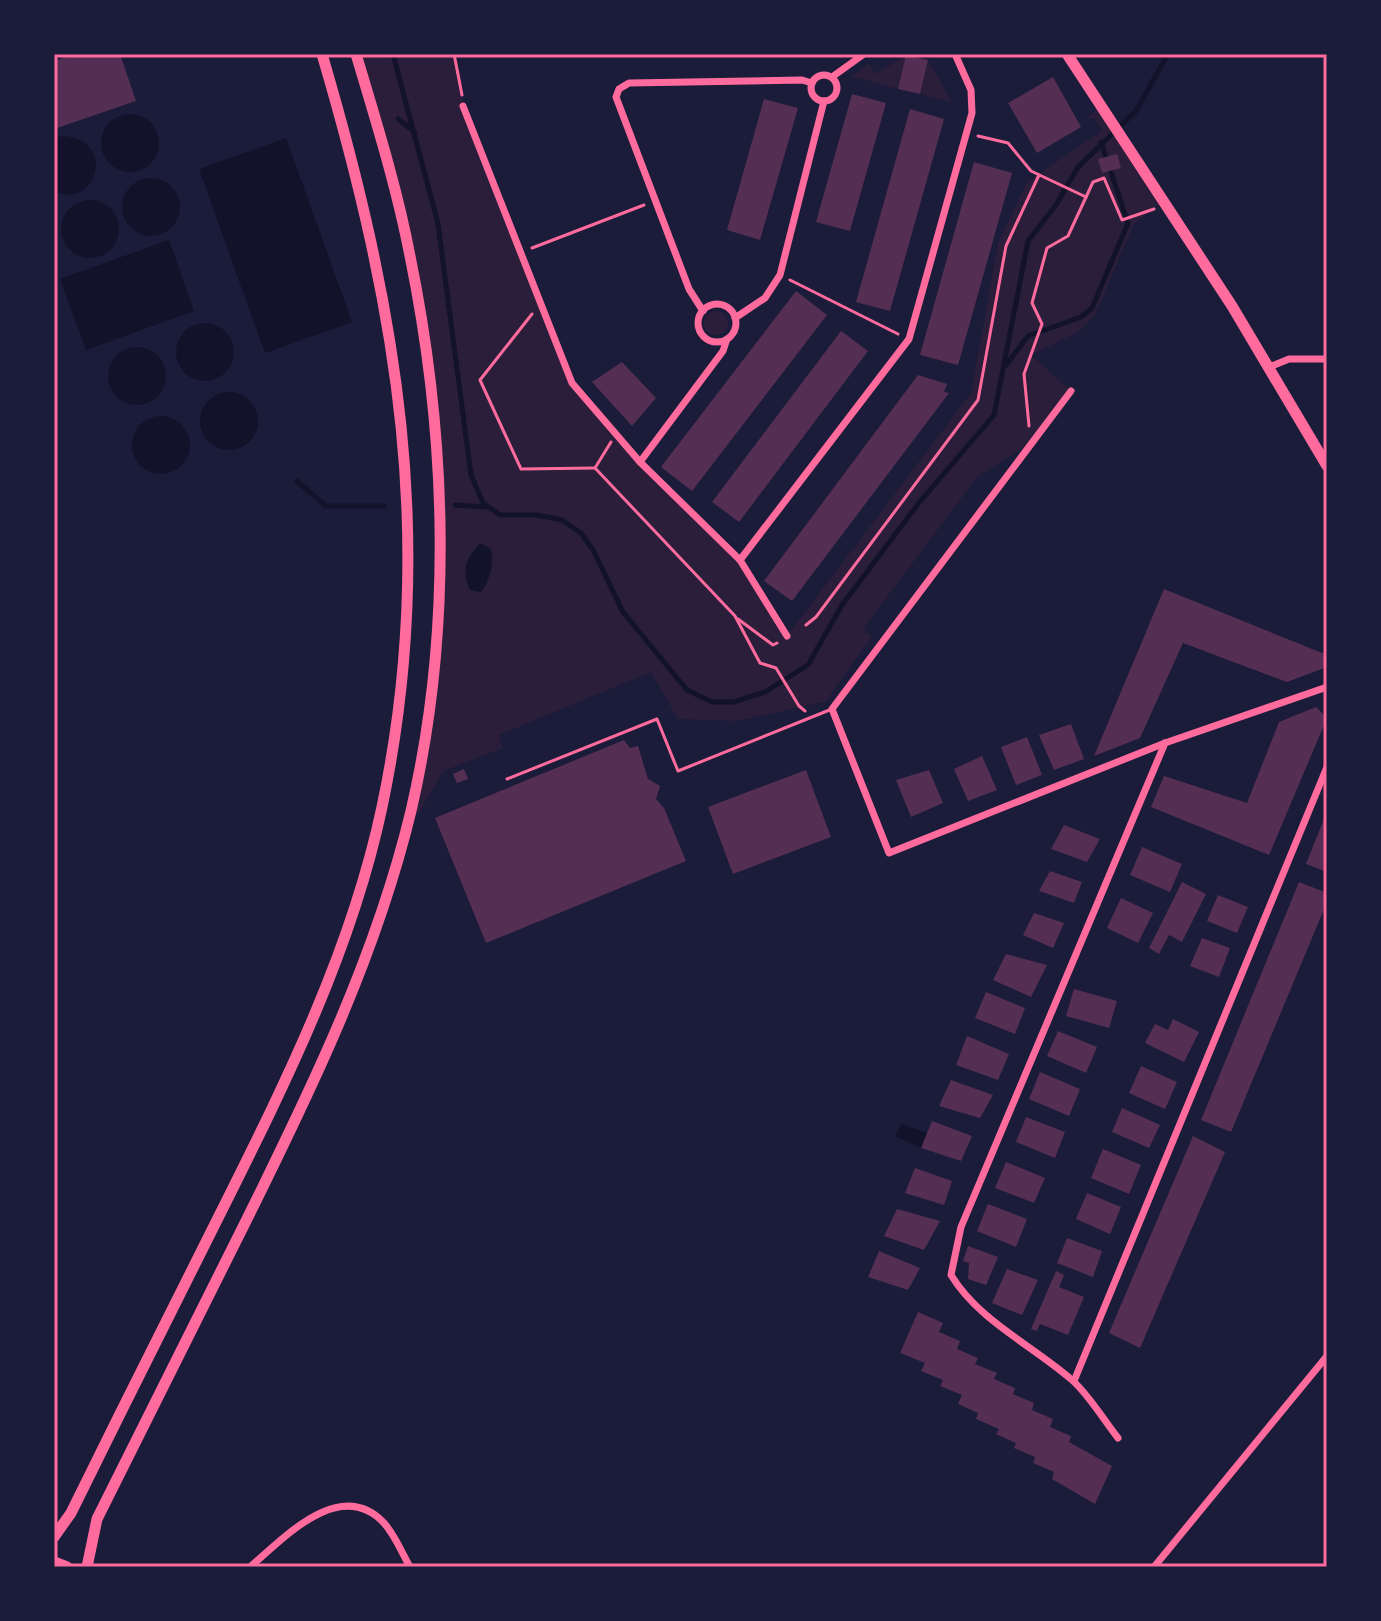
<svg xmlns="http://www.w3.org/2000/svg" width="1381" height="1621" font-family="'Work Sans',sans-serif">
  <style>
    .green { fill: #2a1e3b }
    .water { fill: #12122b }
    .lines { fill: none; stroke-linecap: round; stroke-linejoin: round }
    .stream { stroke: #12122b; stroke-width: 5 }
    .building { fill: #542f53 }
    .path { stroke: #ff6b9d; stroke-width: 3 }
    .service { stroke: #ff6b9d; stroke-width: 3 }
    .minor { stroke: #ff6b9d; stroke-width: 7 }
    .primary { stroke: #ff6b9d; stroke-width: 11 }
    .neatline { fill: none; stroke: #ff6b9d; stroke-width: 3 }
  </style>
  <rect width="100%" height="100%" fill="#1b1b3a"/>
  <!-- green -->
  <g class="green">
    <polygon points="356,54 454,54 461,73 463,106 572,383 605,425 740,560 787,636 971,393 998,243 1027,182 1102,131 1094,118 1085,119 1101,107 1164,201 1134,224 1096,313 1080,331 1031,355 1071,391 1031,443 978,476 863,629 872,637 825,702 737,721 678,719 651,672 499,735 503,748 443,771 419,813 411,811 430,690 438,480 410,254"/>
    <polygon points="906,55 898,89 851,76 869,64 876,74"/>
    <polygon points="928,60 952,102 920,94"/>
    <circle cx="716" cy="323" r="12"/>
  </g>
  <!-- water -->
  <g class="water">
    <circle cx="130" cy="143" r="29"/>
    <path d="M62,136C116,138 99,209 54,192V139Z"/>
    <polygon points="286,138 352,322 265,353 199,169"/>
    <circle cx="151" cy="207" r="29"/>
    <circle cx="90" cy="229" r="29"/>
    <polygon points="169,240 194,311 86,350 60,279"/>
    <circle cx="205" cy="352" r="29"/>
    <circle cx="137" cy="376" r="29"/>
    <circle cx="229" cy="421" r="29"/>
    <circle cx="161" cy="445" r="29"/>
    <path d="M480,543L491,549C494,565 490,580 481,592L470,590C461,570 466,558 480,543Z"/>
    <polygon points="902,1124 927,1133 921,1148 895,1136"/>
  </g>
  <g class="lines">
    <!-- stream -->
    <g class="stream">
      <polyline points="393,54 438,224 471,475 483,503 500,515 537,515 562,520 581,533 593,550 623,612 687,690 712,702 734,702 765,692 808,665 842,605 918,504 994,415 1028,241 1056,205 1078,167 1136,111 1168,54"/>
      <polyline points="398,119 415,132"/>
      <polyline points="1006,365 1028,336 1081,317 1092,308 1128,223 1101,142"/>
      <polyline points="297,481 326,506 384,506"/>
      <polyline points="455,505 486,507"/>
    </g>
  </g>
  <!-- building -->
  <g class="building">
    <polygon points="74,54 120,54 136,101 54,129 54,61"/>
    <polygon points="906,55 928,60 920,94 898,89"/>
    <polygon points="1053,77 1081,127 1037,153 1008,103"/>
    <polygon points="852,94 886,103 850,231 816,222"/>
    <polygon points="764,99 798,108 760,240 727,230"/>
    <polygon points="910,109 944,119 890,311 856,302"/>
    <polygon points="1117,154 1121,168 1102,173 1098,159"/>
    <polygon points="974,162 1012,173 958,365 920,355"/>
    <polygon points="796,291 827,315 692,491 661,467"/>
    <polygon points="841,331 868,351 739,522 712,502"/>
    <polygon points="622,362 656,398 632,426 592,382"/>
    <polygon points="918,375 947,384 944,392 949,393 792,601 764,581"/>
    <polygon points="1164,589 1327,655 1327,667 1287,682 1183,643 1140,738 1094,756"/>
    <polygon points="1316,707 1327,718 1269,855 1151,807 1164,776 1247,803 1279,722"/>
    <polygon points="1071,724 1084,759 1054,770 1039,735"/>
    <polygon points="1027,737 1042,775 1016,785 1001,747"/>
    <polygon points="624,740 630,748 638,746 648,779 660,786 656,799 664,808 686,861 486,943 435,818"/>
    <polygon points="982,756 997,790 968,801 954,769"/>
    <polygon points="464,769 468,779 457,783 453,774"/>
    <polygon points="806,770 831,837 733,874 708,807"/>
    <polygon points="929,770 943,803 911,817 896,780"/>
    <polygon points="1327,811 1327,872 1306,864"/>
    <polygon points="1064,825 1100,839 1087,862 1051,849"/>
    <polygon points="1142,847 1182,864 1170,892 1130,875"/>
    <polygon points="1050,871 1082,882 1074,903 1039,891"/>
    <polygon points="1182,882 1206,894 1182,942 1169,935 1159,954 1149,948"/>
    <polygon points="1299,882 1327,893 1327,902 1231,1132 1201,1120"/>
    <polygon points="1218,895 1248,907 1237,933 1207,921"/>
    <polygon points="1121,898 1153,913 1138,943 1107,928"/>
    <polygon points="1034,913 1064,923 1053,948 1023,935"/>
    <polygon points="1202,938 1230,948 1219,977 1190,966"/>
    <polygon points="1006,954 1047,965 1031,997 993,980"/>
    <polygon points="1074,989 1117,1001 1109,1028 1066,1016"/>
    <polygon points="986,992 1025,1008 1015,1034 975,1018"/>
    <polygon points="1173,1019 1199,1032 1184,1062 1145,1043 1155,1024 1168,1030"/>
    <polygon points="1058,1031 1097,1047 1086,1073 1047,1056"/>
    <polygon points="967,1036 1009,1054 998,1080 956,1065"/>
    <polygon points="1141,1066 1177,1082 1165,1109 1129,1093"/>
    <polygon points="1040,1072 1080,1089 1069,1116 1029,1099"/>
    <polygon points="951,1080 993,1095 980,1118 939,1106"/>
    <polygon points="1122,1108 1160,1125 1149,1148 1112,1132"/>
    <polygon points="1026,1117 1065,1132 1055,1158 1016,1142"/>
    <polygon points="932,1121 972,1136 961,1161 921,1148"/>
    <polygon points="1193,1136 1225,1152 1140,1348 1109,1333"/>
    <polygon points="1103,1149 1141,1165 1129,1194 1091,1178"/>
    <polygon points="1006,1162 1045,1178 1034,1203 995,1188"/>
    <polygon points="915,1168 952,1181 944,1205 905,1193"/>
    <polygon points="1087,1193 1121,1207 1110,1234 1076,1219"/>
    <polygon points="988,1204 1027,1219 1016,1247 977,1231"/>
    <polygon points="897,1209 940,1221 924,1250 884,1236"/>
    <polygon points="1067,1238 1102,1251 1093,1277 1057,1263"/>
    <polygon points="968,1246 998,1257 986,1285 968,1279 969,1263 963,1261"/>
    <polygon points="879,1251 920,1268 908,1290 868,1277"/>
    <polygon points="1007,1269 1038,1280 1022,1315 992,1303"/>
    <polygon points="1056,1271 1064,1275 1059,1287 1084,1297 1068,1335 1040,1324 1037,1331 1031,1329"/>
    <polygon points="918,1312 943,1323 939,1332 960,1341 957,1349 978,1358 975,1364 997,1373 994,1379 1015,1388 1013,1394 1034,1403 1032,1410 1053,1419 1050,1427 1071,1436 1069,1442 1112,1466 1095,1504 1052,1479 1054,1472 1033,1463 1035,1457 1014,1448 1016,1443 996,1434 999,1429 976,1419 978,1413 958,1404 962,1395 940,1386 943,1380 921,1371 925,1363 900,1353"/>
  </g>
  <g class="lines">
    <!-- path -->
    <g class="path">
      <polyline points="454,54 462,95"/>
      <polyline points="978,136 1008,143 1031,171 1086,197"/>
      <polyline points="532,248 644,205"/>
      <polyline points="790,280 898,334"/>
      <polyline points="532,314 480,380 521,469 595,468"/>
      <polyline points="1029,426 1024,374 1042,324 1032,303 1047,248 1068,236 1093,182 1104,178 1122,220 1154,209"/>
      <polyline points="611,442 595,468 735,616 760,663 776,668 799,706 805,711"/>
      <polyline points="738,619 773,645 777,643"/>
      <polyline points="806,625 816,617 978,400 1006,246 1039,175"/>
    </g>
    <!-- service -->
    <polyline class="service" points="507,779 657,719 678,771 832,709"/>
    <!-- minor -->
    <g class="minor">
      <circle cx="824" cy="88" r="13"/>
      <polyline points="832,77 864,54"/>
      <polyline points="463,106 572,383 640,462 740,560 787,636"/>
      <circle cx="717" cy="323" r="19"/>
      <polyline points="703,311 689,289 616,97 619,89 629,83 802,80 812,83"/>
      <polyline points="735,318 765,298 780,275 824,101"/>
      <polyline points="1267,368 1289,359 1327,359"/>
      <polyline points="1071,391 832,709 889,853 1165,743 1327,687"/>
      <polyline points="640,462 723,351 727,339"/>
      <polyline points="740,560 909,339 972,113 971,90 955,54"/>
      <polyline points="1074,1381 1327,767"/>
      <path d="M1118,1438C1103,1419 1089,1395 1072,1380C1032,1345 979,1321 951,1275L961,1227L1165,743"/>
      <path d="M250,1567C283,1539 340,1476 384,1523C395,1535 402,1553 410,1567"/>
      <polyline points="1154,1567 1327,1356"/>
    </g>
    <!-- primary -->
    <g class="primary">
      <polyline points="1067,54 1232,306 1327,466"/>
      <path d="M54,1537L71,1513C121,1411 172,1310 223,1208C287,1080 352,949 382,807C438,543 397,309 322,54"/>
      <polyline points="54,1562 67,1567"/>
      <path d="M87,1567L97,1519C147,1420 196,1320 246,1221C312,1088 376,956 411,811C453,631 447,437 410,256C397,188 376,121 356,54"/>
    </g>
  </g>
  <!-- border -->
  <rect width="1381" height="1621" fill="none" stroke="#1b1b3a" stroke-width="112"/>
  <rect x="56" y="56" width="1269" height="1509" class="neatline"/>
</svg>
